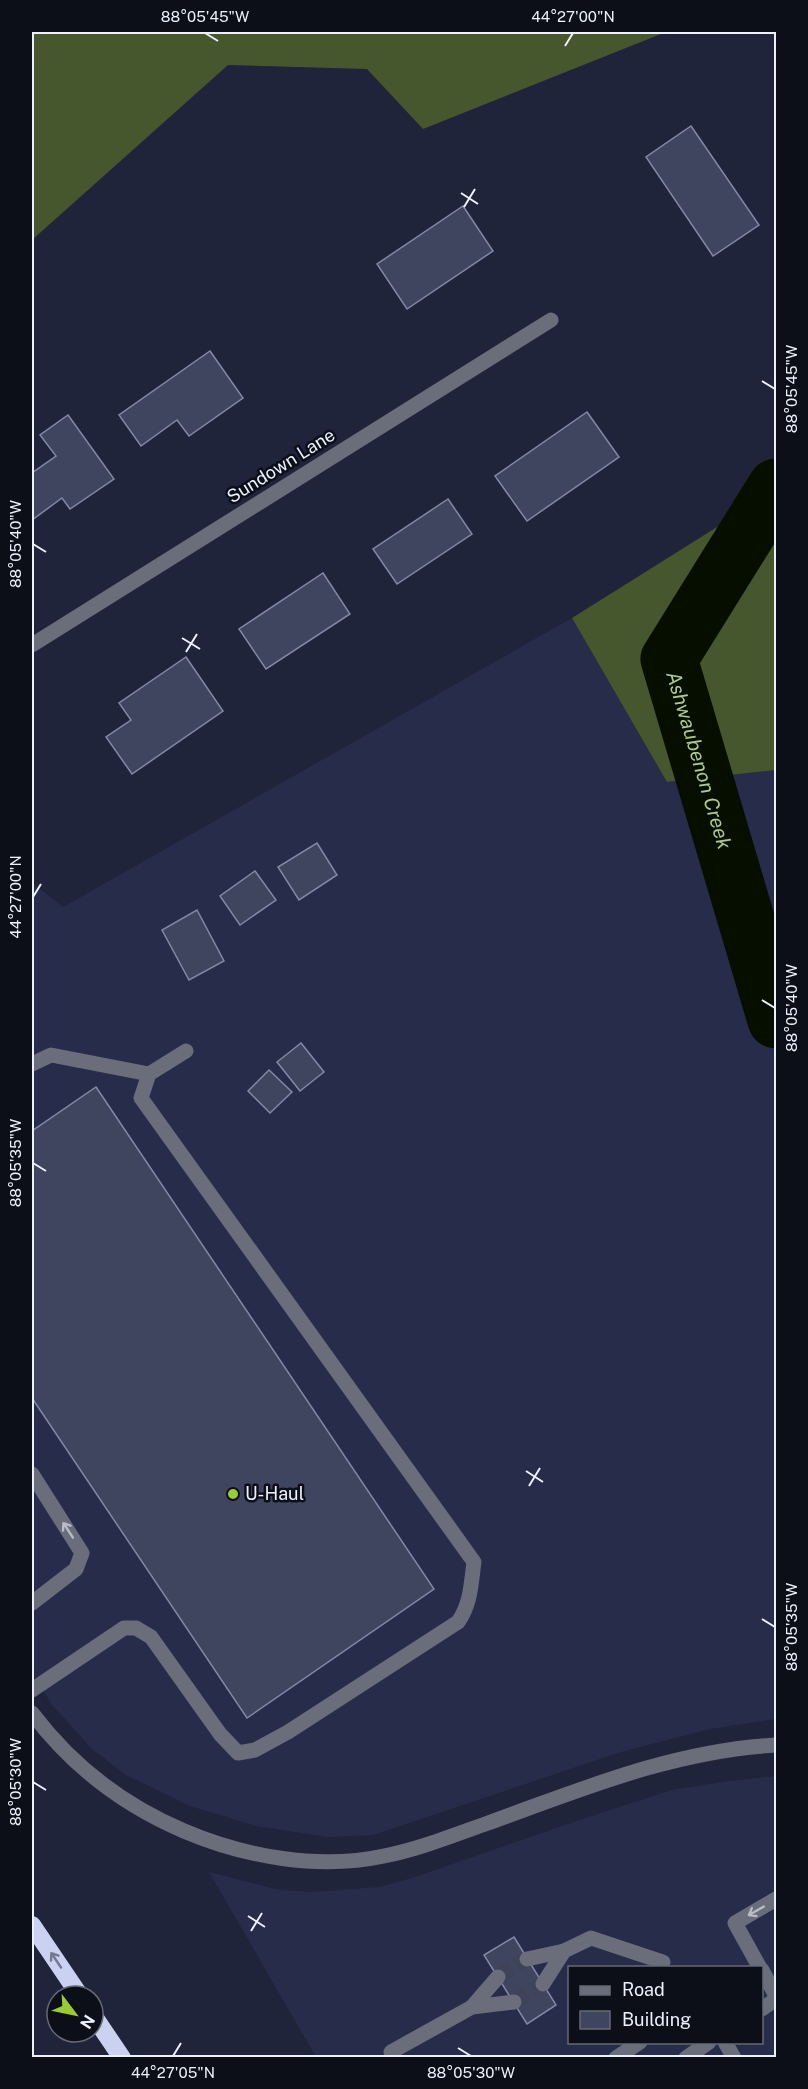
<svg xmlns="http://www.w3.org/2000/svg" width="808" height="2089" font-family="'Public Sans',sans-serif">
  <style>
    .built { fill: #272c4a; fill-rule: evenodd }
    .forest { fill: #46562d }
    .lines { fill: none; stroke-linecap: round; stroke-linejoin: round }
    .river { stroke: #060e00; stroke-width: 57 }
    .building { fill: #3f445f; stroke: #8289a7; stroke-width: 1.5 }
    .minor-tunnel { stroke: #3e4358; stroke-width: 15; stroke-dasharray: 15 8; stroke-linecap: butt }
    .minor { stroke: #6a6d7a; stroke-width: 15 }
    .highway { stroke: #cad1f1; stroke-width: 18 }
    .oneway { stroke: #b9bcc9 }
    .oneway2 { stroke: #74798f }
    .ticks { fill: none; stroke: #edf0fd; stroke-width: 2 }
    .poi-dot { fill: #9bcb34; stroke: #0c0e18; stroke-width: 2 }
    .labels { text-anchor: middle; stroke-width: 5; stroke-linejoin: round; paint-order: stroke }
    .street-label { font-size: 18px; fill: #edf0fd; stroke: #0c0e18 }
    .poi-label { font-size: 18px; fill: #edf0fd; stroke: #0c0e18; text-anchor: start }
    .water-label { font-size: 20px; font-style: italic; fill: #afca86; stroke: #0c0e18 }
    .neatline { fill: none; stroke: #edf0fd; stroke-width: 2 }
    .ticks-label { font-size: 15px; text-anchor: middle; fill: #edf0fd }
  </style>
  <rect width="100%" height="100%" fill="#1f243b"/>
  <!-- built -->
  <g class="built">
    <polygon points="572,618 667,782 776,770 776,1719 710,1729 621,1752 373,1835 328,1837 256,1826 190,1806 126,1775 92,1749 53,1706 32,1674 32,883 63,907"/>
    <path d="M776,1776V2057H316L209,1872L275,1889L309,1892L380,1887L415,1877L582,1819L672,1790L729,1781ZM570,1968H762V2042H570Z"/>
  </g>
  <!-- forest -->
  <g class="forest">
    <polygon points="32,32 666,32 423,129 367,69 228,65 32,240"/>
    <polygon points="776,490 776,770 667,782 572,618"/>
  </g>
  <g class="lines">
    <!-- river -->
    <path class="river" id="s1" d="M776,487L669,659L776,1020"/>
  </g>
  <!-- building -->
  <g class="building">
    <polygon points="691,126 759,225 713,256 646,157"/>
    <polygon points="463,206 493,251 407,309 377,264"/>
    <polygon points="210,351 243,398 189,436 177,420 141,446 119,415"/>
    <polygon points="587,412 619,457 527,521 495,476"/>
    <polygon points="68,415 114,479 70,509 62,498 32,520 32,473 56,456 40,435"/>
    <polygon points="448,499 472,534 397,584 373,549"/>
    <polygon points="323,573 350,614 266,669 239,629"/>
    <polygon points="186,657 223,711 132,774 106,737 131,720 119,703"/>
    <polygon points="317,843 337,875 299,900 278,867"/>
    <polygon points="255,871 276,900 240,925 220,896"/>
    <polygon points="197,910 224,961 189,980 162,930"/>
    <polygon points="301,1043 324,1072 300,1091 277,1062"/>
    <polygon points="269,1070 292,1092 270,1113 248,1091"/>
    <polygon points="96,1087 434,1589 247,1718 32,1398 32,1131"/>
    <polygon points="514,1937 556,2005 527,2024 484,1955"/>
  </g>
  <g class="lines">
    <!-- minor-tunnel -->
    <g class="minor-tunnel">
      <polyline points="498,1977 527,1959"/>
      <polyline points="514,2002 543,1984"/>
    </g>
    <!-- minor -->
    <g class="minor">
      <polyline points="32,645 551,320"/>
      <polyline points="32,1064 51,1055 149,1074"/>
      <polyline points="32,1474 82,1553 76,1569 32,1603"/>
      <path d="M32,1690L124,1628H136L151,1637L220,1734L238,1753L255,1750L288,1732L458,1622C471,1604 471,1583 474,1562L141,1098L149,1074L186,1051"/>
      <path d="M32,1713C72,1766 123,1805 184,1831C245,1857 319,1870 384,1856C420,1849 454,1835 488,1823C585,1788 673,1751 776,1745"/>
      <polyline points="527,1959 564,1951"/>
      <polyline points="760,1968 735,1923 776,1899"/>
      <polyline points="762,1970 776,1996"/>
      <polyline points="543,1984 564,1951 591,1938 663,1962"/>
      <polyline points="472,2007 498,1977"/>
      <polyline points="762,2009 776,1999"/>
      <polyline points="725,2042 734,2058"/>
      <polyline points="391,2052 472,2007 514,2002"/>
      <polyline points="616,2058 640,2042"/>
      <polyline points="686,2058 709,2042"/>
    </g>
    <!-- highway -->
    <g class="highway">
      <polyline points="32,1925 80,1996"/>
      <polyline points="93,2015 122,2058"/>
    </g>
  </g>
  <!-- one-way arrows -->
  <defs><path id="oneway-shaft" d="M-6 0H5M1.5-3L5.5 0L1.5 3" fill="none" stroke-width="1.6" stroke-linecap="round" stroke-linejoin="round" transform="scale(1.5)"/></defs>
  <g class="oneway">
    <use href="#oneway-shaft" transform="translate(68 1530) rotate(-123)"/>
    <use href="#oneway-shaft" transform="translate(756 1911) rotate(150)"/>
  </g>
  <use class="oneway2" href="#oneway-shaft" transform="translate(56 1960) rotate(-124)"/>
  <!-- ticks -->
  <path class="ticks" d="M205,33L218,41M565,46L573,33M461,193L478,204M464,207L475,189M762,381L775,389M33,544L46,552M182,638L200,649M186,652L197,634M33,897L41,884M762,1000L775,1008M33,1163L46,1171M526,1471L543,1482M529,1486L540,1468M762,1619L775,1627M33,1782L46,1790M248,1916L265,1927M251,1931L262,1913M458,2048L471,2056M173,2056L181,2043"/>
  <!-- markers -->
  <circle class="poi-dot" cx="233" cy="1494" r="6"/>
  <g class="labels">
    <!-- street labels -->
    <g class="street-label">
      <text transform="translate(281 466) rotate(-32)" y="6">Sundown Lane</text>
    </g>
    <!-- poi labels -->
    <g class="poi-label">
      <text x="245" y="1500">U-Haul</text>
    </g>
    <!-- water labels -->
    <g class="water-label">
      <text dy="7" stroke="none"><textPath href="#s1" startOffset="308">Ashwaubenon Creek</textPath></text>
    </g>
  </g>
  <!-- border -->
  <rect width="808" height="2089" fill="none" stroke="#0c0e18" stroke-width="66"/>
  <!-- legend -->
  <rect x="568" y="1966" width="195" height="78" fill="#0c0e18" stroke="#666874" stroke-width="1.5"/>
  <rect x="580" y="1986" width="30" height="9" fill="#6a6d7a" stroke="#666874" stroke-width="1.5"/>
  <text x="622" y="1996" font-size="18" fill="#edf0fd">Road</text>
  <rect x="580" y="2011" width="30" height="18" fill="#3f445f" stroke="#666874" stroke-width="1.5"/>
  <text x="622" y="2026" font-size="18" fill="#edf0fd">Building</text>
  <!-- north arrow -->
  <g transform="translate(75 2014) rotate(122)"><circle r="28" fill="#0c0e18" stroke="#666874" stroke-width="1.5"/>
  <path d="M0-4.5L10 22L0 15L-10 22Z" fill="#9bcb34"/>
  <text y="-9" font-size="16" font-weight="bold" text-anchor="middle" fill="#edf0fd">N</text>
  </g>
  <rect x="33" y="33" width="742" height="2023" class="neatline"/>
  <g class="ticks-label">
    <text x="205" y="22">88°05'45"W</text>
    <text x="573" y="22">44°27'00"N</text>
    <text transform="translate(792 389) rotate(-90)" y="5">88°05'45"W</text>
    <text transform="translate(16 544) rotate(-90)" y="5">88°05'40"W</text>
    <text transform="translate(16 897) rotate(-90)" y="5">44°27'00"N</text>
    <text transform="translate(792 1008) rotate(-90)" y="5">88°05'40"W</text>
    <text transform="translate(16 1163) rotate(-90)" y="5">88°05'35"W</text>
    <text transform="translate(792 1627) rotate(-90)" y="5">88°05'35"W</text>
    <text transform="translate(16 1782) rotate(-90)" y="5">88°05'30"W</text>
    <text x="173" y="2078">44°27'05"N</text>
    <text x="471" y="2078">88°05'30"W</text>
  </g>
</svg>
